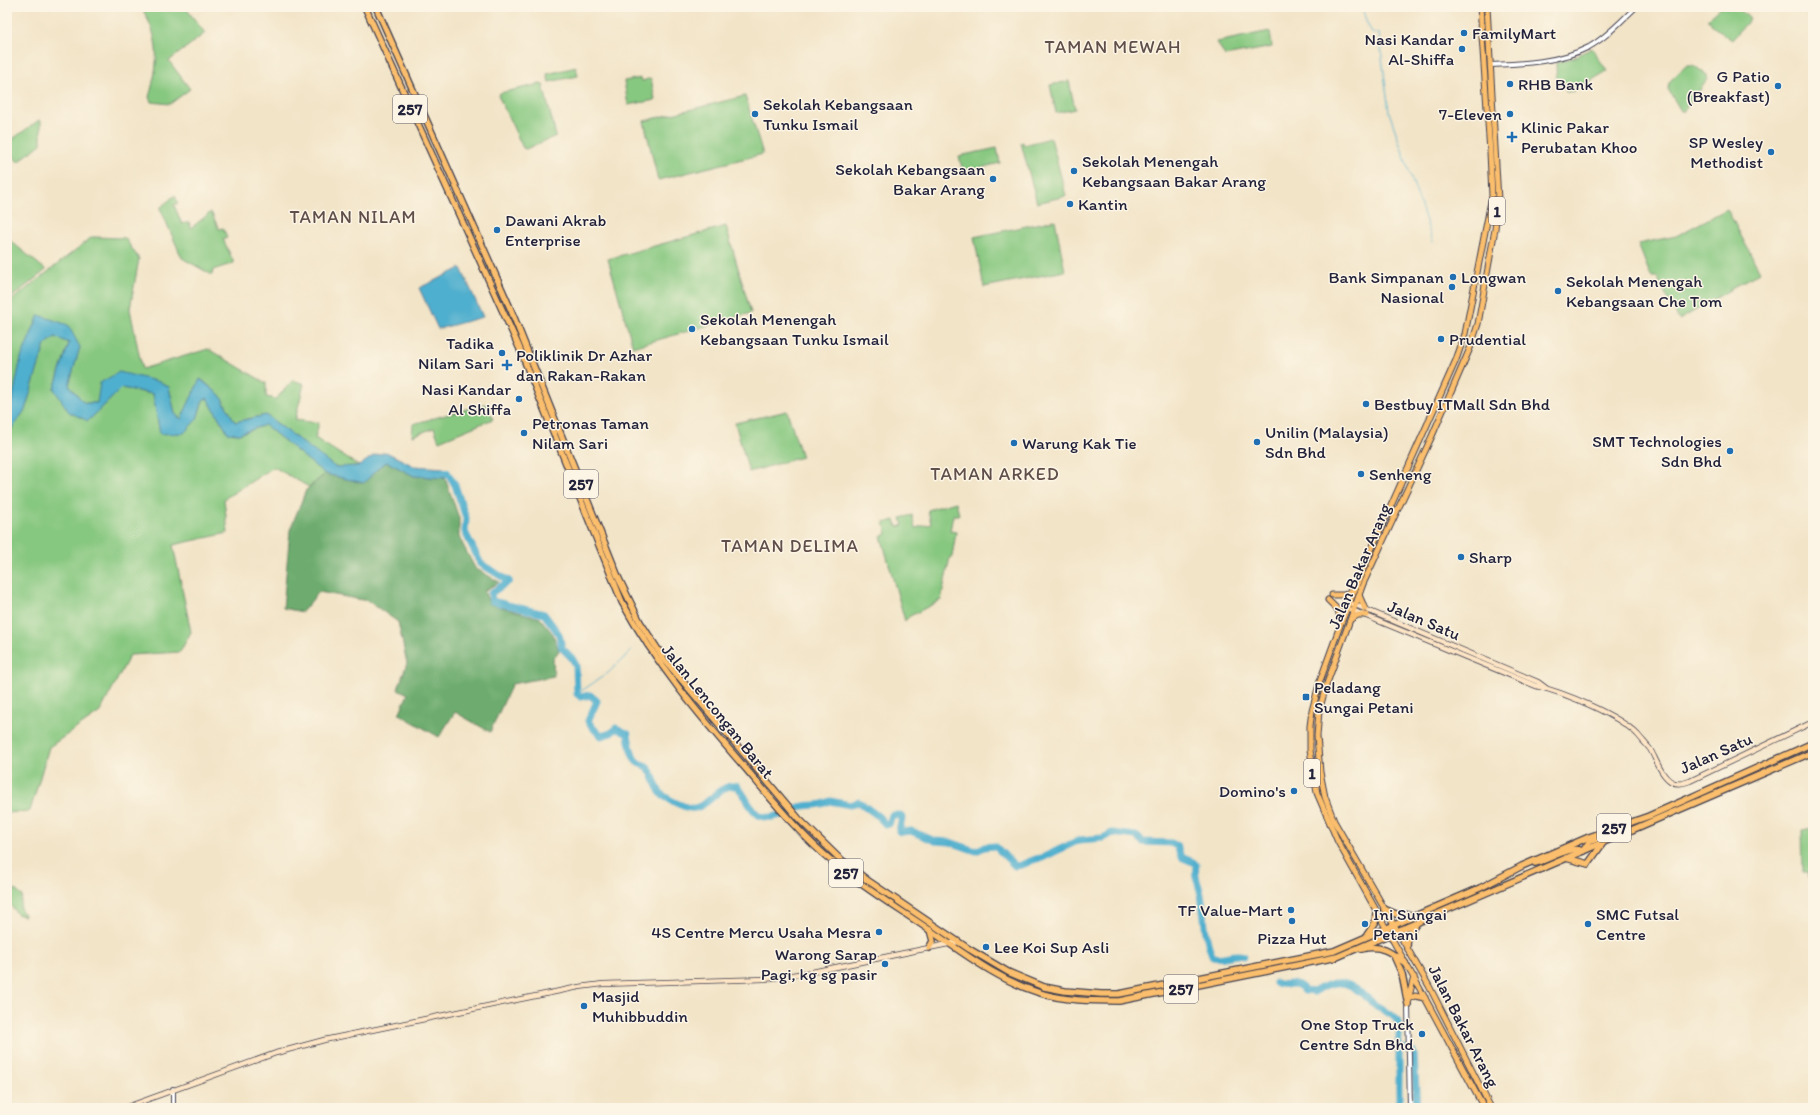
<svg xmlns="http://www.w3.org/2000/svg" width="1820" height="1115" font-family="Itim,sans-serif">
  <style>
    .green { fill: #87c880; stroke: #54755e }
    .forest { fill: #6dac6e; stroke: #486754 }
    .water { fill: #4fafce; stroke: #386884 }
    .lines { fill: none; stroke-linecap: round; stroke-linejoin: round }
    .stream { stroke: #4fafce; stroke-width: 1 }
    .river { stroke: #4fafce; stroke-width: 7 }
    .tertiary-casing { stroke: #413f50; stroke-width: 6 }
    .secondary-casing { stroke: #413f50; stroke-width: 6 }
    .primary-casing { stroke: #413f50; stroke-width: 7 }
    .trunk-casing { stroke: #413f50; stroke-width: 8 }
    .tertiary { stroke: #fff; stroke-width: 4 }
    .secondary { stroke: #fde5c5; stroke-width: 4.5 }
    .primary { stroke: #fabe6d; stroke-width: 5 }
    .trunk { stroke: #fabe6d; stroke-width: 5.5 }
    .poi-dot { fill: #1f6fb2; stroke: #fcf5e5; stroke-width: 1.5 }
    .labels { text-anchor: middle; stroke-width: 3; stroke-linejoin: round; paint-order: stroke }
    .shield { fill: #fcf5e5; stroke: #63616e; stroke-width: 1 }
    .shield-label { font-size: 16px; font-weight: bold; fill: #22223b }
    .poi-label { font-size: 17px; fill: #22223b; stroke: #fcf5e5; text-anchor: start }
    .street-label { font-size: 17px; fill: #22223b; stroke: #fcf5e5 }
    .neighbourhood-label { font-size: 18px; letter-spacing: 1px; fill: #604e4a; stroke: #fcf5e5 }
  </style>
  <rect width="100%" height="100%" fill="#fcf5e5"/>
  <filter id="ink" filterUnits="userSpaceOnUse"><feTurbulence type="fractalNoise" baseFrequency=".025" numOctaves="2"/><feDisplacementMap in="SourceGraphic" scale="8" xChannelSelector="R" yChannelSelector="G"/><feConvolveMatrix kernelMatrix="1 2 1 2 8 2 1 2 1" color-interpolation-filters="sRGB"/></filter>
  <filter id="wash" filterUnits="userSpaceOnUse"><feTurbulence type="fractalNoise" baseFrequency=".012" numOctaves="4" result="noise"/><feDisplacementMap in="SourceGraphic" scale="16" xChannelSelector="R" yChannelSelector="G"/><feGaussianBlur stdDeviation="0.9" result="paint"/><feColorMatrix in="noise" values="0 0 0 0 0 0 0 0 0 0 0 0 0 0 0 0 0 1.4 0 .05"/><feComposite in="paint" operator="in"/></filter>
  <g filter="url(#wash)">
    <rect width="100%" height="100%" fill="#f2e4c7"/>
    <!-- green -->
    <g class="green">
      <path d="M141,7H185L205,33L169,61L190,89L170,104L151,102L149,97C159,63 161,39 141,7Z"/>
      <polygon points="1721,7 1737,7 1750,19 1732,40 1716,29 1707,19"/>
      <polygon points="1270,31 1272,47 1225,56 1217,42"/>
      <polygon points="1592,48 1607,71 1574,91 1566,92 1566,85 1557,85 1556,63 1575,57"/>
      <polygon points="1687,65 1693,65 1707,75 1708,79 1684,111 1681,111 1668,89 1669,82"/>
      <polygon points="576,67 578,76 549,82 547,74"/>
      <polygon points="641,78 642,81 651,78 655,100 628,105 624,81"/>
      <polygon points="1069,81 1075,109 1056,113 1050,85"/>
      <polygon points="540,84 543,85 556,136 526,149 523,148 498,95 500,93"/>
      <polygon points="745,96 763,154 658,180 644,121"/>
      <polygon points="39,120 41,121 41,144 18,162 7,148 7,143"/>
      <polygon points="1051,138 1066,196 1037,203 1021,143 1023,142 1024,145"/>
      <polygon points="997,148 1000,163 963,172 959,156"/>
      <polygon points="175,195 178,203 174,205 182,224 189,222 191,228 211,212 219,229 223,228 227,237 223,239 234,263 213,270 212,275 182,258 160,208"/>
      <polygon points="1727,209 1760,272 1679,320 1657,277 1651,277 1638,244 1676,236"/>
      <polygon points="1055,220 1065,271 984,287 974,237"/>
      <polygon points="726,226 751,313 633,347 608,259"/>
      <polygon points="92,237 125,238 139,259 130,309 142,369 208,349 266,383 266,397 276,399 293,380 304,384 295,420 319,423 315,438 359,466 334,467 266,415 235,422 220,395 201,379 181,419 175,414 169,387 119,372 98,403 84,403 69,385 80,347 39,315 21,358 10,410 7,413 7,304"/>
      <polygon points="7,238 46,270 7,301"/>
      <polygon points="55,337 69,343 54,389 88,421 122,388 153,394 160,434 197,419 203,400 207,398 228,433 239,434 265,425 325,474 309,487 274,467 224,499 228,533 173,545 191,632 180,652 130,655 100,712 49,747 30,811 7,813 7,435 25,410 45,345"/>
      <polygon points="485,404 488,406 493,419 439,441 434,428 412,436 413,424"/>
      <polygon points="787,411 802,457 749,472 735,423"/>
      <polygon points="956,502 959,515 953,515 950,531 956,532 952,557 950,557 941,600 910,616 905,621 881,536 887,534 884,523 895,520 897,527 903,525 901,518 912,515 915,528 931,524 928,510"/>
      <polygon points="1813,828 1813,888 1812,889 1808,872 1803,872 1802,830"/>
      <polygon points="7,882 22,896 20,908 25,916 17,914 7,900"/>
    </g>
    <!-- forest -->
    <polygon class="forest" points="387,462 414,476 445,478 459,518 459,537 475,568 499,582 484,591 490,604 540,618 553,634 559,651 553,658 554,676 512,684 490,732 455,712 439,737 399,714 408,694 398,689 407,663 398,622 368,601 319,592 302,612 283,608 290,530 306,490 325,474 364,483 380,466"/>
    <!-- water -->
    <g class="water">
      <polygon points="461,268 483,317 438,329 419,288"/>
      <polygon points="39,315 68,325 80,347 69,385 84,403 97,403 100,383 119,372 160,382 169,387 175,414 181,419 200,379 220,395 235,422 266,415 335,467 359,466 373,456 386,452 414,466 444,468 447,472 445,478 414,476 387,462 380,466 364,483 325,474 265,425 239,434 228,433 207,398 203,400 197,419 184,433 160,434 153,394 122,388 88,421 69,412 54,389 69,343 55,337 45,345 25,410 7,435 7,413 10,410 21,358"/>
    </g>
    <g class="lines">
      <!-- stream -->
      <g class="stream">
        <polyline points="1362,7 1366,21 1372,33 1379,34 1389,112 1433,242"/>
        <polyline points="577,694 608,673 635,647"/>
      </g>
      <!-- river -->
      <g class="river">
        <path d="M439,472H447L455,485L466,518L465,532L481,564L509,581L491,593L492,601L544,614L559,634L562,648L572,658L576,665L577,694L581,697L590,695L597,701L588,721L594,729L601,736L611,733L616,728L628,734C629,743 630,751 635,760C638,765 644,764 648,768C654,774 655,785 660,792C664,798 688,810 695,808C711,805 719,783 737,786C751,801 751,823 777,816C784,815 790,810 797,808C809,803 817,808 830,801L850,805L859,802L878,816L886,825L889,824L892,815H900L902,818L899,831L901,832L911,831L935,841L950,842L976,851L984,847L995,846L1015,866C1025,866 1032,858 1042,858L1079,840L1103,838L1112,833L1136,836L1143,842L1171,843L1177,846L1181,857L1193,862L1196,865C1194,880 1199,882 1201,895C1205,916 1204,938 1213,957C1224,960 1233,952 1244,956"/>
        <path d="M1276,983C1288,988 1295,978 1305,991L1314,992C1345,972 1354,988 1378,1007C1385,1012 1394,1014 1398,1022C1402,1030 1397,1039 1399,1047L1413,1051L1414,1055L1417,1108"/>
        <polyline points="1399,1047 1399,1108"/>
      </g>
    </g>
  </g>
  <g filter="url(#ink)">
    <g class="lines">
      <!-- tertiary casing -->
      <g class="tertiary-casing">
        <g id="tertiary">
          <path d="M1490,65C1523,64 1560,62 1589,47C1607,37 1621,21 1636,7"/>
          <polyline points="1408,1005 1410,1108"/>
          <polyline points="173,1108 173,1089"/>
        </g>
      </g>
      <!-- secondary casing -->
      <g class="secondary-casing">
        <g id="secondary">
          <polyline points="1353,604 1538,682 1546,688"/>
          <path d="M1347,608L1536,686C1563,692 1619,715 1638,735C1642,740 1646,744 1650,749C1656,759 1661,776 1672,782C1678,785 1684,783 1690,781L1813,722"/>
          <polyline points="124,1108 276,1053 324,1040 579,987 603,984 765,979 812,972 958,942"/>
        </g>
      </g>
      <!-- primary casing -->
      <g class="primary-casing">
        <g id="primary">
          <polyline points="1480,7 1490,152 1492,196 1465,334 1456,360 1369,555 1341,623 1320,681 1312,711 1310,726 1310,750 1317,793 1338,842 1425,998 1484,1108"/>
          <polyline points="1487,7 1498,200 1495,229 1478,324 1471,346 1432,436 1363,584 1326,686 1319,711 1317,736 1320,772 1325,797 1334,821 1429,986 1491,1108"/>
          <polyline points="1332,595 1344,595 1355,589"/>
          <polyline points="1359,595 1365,609"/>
          <polyline points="1328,600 1338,610 1341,622"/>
          <polyline points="1351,619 1358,615 1367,615"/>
          <polyline points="1408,1000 1414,977"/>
          <polyline points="1408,1003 1410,998 1415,996 1425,998"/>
        </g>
      </g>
      <!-- trunk casing -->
      <g class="trunk-casing">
        <g id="trunk">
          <path d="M365,7L519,347L622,602C656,664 700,716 747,770C774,802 800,835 833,862C863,888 898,908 931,931C965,954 997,979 1037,992C1063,1001 1092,1001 1119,1001L1337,957L1813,752"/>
          <polyline points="376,7 511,310 619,579 640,622 664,659 799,819 839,858 867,880 969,949 1008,972 1044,987 1065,991 1101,994 1119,994 1334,951 1480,888 1522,866 1589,837 1649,816 1813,743"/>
          <polyline points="1583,851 1589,842 1620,830"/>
          <polyline points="1566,858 1588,864 1603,843"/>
          <path d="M1535,863C1549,860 1569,845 1583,851"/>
          <polyline points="1384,909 1396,914 1412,915"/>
          <polyline points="1367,935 1375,923 1376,913"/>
          <path d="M1407,947C1407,937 1410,931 1417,923"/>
          <polyline points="929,948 933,941 930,930"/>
          <path d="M1362,949C1380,944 1391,952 1405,963"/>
          <polyline points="1394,956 1402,974 1408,1005"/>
        </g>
      </g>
      <!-- tertiary -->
      <use href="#tertiary" class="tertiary"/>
      <!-- secondary -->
      <use href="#secondary" class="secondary"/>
      <!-- primary -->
      <use href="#primary" class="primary"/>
      <!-- trunk -->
      <use href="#trunk" class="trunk"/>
    </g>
  </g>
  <!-- markers -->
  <g class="poi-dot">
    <circle cx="1464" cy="33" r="4"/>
    <circle cx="1462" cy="49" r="4"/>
    <circle cx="1510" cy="84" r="4"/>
    <circle cx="1778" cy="86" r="4"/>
    <circle cx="755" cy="114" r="4"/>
    <circle cx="1510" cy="114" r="4"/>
    <path d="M1510 131h4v4h4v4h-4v4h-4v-4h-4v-4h4z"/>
    <circle cx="1771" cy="152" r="4"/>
    <circle cx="1074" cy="171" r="4"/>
    <circle cx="993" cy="179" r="4"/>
    <circle cx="1070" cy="204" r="4"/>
    <circle cx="497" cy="230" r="4"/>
    <circle cx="1453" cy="277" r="4"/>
    <circle cx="1452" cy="287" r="4"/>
    <circle cx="1558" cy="291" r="4"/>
    <circle cx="692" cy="329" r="4"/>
    <circle cx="1441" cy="339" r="4"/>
    <circle cx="502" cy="353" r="4"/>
    <path d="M505 359h4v4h4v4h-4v4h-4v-4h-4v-4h4z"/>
    <circle cx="519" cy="399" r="4"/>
    <circle cx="1366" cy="404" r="4"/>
    <circle cx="524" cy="433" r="4"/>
    <circle cx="1257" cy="442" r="4"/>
    <circle cx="1014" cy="443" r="4"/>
    <circle cx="1730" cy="451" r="4"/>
    <circle cx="1361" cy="474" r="4"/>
    <circle cx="1461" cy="557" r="4"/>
    <rect x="1302" y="693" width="8" height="8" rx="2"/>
    <circle cx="1294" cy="791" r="4"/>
    <circle cx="1291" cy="910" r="4"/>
    <circle cx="1292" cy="921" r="4"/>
    <circle cx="1365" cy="924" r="4"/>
    <circle cx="1588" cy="924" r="4"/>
    <circle cx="879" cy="932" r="4"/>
    <circle cx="986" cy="947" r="4"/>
    <circle cx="885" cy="964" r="4"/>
    <circle cx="584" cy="1006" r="4"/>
    <circle cx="1422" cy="1034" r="4"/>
  </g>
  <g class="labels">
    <!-- shield labels -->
    <g class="shield">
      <rect x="393" y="95" width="34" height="28" rx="3"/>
      <rect x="1489" y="197" width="16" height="28" rx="3"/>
      <rect x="564" y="470" width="34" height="28" rx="3"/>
      <rect x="1304" y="759" width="16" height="28" rx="3"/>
      <rect x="1597" y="814" width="34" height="28" rx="3"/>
      <rect x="829" y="859" width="34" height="28" rx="3"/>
      <rect x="1164" y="975" width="34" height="28" rx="3"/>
    </g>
    <g class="shield-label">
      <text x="410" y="115">257</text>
      <text x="1497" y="217">1</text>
      <text x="581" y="490">257</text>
      <text x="1312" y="779">1</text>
      <text x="1614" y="834">257</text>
      <text x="846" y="879">257</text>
      <text x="1181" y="995">257</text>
    </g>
    <!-- poi labels -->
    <g class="poi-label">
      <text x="1472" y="39">FamilyMart</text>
      <text x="1454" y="45" text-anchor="end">Nasi Kandar<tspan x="1454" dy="20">Al-Shiffa</tspan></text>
      <text x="1770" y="82" text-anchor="end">G Patio<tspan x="1770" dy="20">(Breakfast)</tspan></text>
      <text x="1518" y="90">RHB Bank</text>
      <text x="763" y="110">Sekolah Kebangsaan<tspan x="763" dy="20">Tunku Ismail</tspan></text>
      <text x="1502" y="120" text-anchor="end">7-Eleven</text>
      <text x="1521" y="133">Klinic Pakar<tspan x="1521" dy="20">Perubatan Khoo</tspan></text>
      <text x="1763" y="148" text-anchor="end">SP Wesley<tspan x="1763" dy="20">Methodist</tspan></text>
      <text x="1082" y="167">Sekolah Menengah<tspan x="1082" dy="20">Kebangsaan Bakar Arang</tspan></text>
      <text x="985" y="175" text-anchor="end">Sekolah Kebangsaan<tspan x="985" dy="20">Bakar Arang</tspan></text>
      <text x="1078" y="210">Kantin</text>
      <text x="505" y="226">Dawani Akrab<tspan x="505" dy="20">Enterprise</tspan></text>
      <text x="1444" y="283" text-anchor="end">Bank Simpanan<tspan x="1444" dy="20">Nasional</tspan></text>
      <text x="1461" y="283">Longwan</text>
      <text x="1566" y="287">Sekolah Menengah<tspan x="1566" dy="20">Kebangsaan Che Tom</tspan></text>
      <text x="700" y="325">Sekolah Menengah<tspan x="700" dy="20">Kebangsaan Tunku Ismail</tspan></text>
      <text x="1449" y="345">Prudential</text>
      <text x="494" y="349" text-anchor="end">Tadika<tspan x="494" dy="20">Nilam Sari</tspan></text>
      <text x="516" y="361">Poliklinik Dr Azhar<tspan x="516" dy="20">dan Rakan-Rakan</tspan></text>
      <text x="511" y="395" text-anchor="end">Nasi Kandar<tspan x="511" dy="20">Al Shiffa</tspan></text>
      <text x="1374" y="410">Bestbuy ITMall Sdn Bhd</text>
      <text x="532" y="429">Petronas Taman<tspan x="532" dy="20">Nilam Sari</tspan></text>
      <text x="1265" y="438">Unilin (Malaysia)<tspan x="1265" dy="20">Sdn Bhd</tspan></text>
      <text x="1722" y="447" text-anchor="end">SMT Technologies<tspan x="1722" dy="20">Sdn Bhd</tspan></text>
      <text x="1022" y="449">Warung Kak Tie</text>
      <text x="1369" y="480">Senheng</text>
      <text x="1469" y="563">Sharp</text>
      <text x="1314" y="693">Peladang<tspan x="1314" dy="20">Sungai Petani</tspan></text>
      <text x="1286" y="797" text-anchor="end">Domino's</text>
      <text x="1283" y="916" text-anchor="end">TF Value-Mart</text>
      <text x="1373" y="920">Ini Sungai<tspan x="1373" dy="20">Petani</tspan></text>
      <text x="1596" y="920">SMC Futsal<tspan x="1596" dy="20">Centre</tspan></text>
      <text x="871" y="938" text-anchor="end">4S Centre Mercu Usaha Mesra</text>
      <text x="1292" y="944" text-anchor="middle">Pizza Hut</text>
      <text x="994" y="953">Lee Koi Sup Asli</text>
      <text x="877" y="960" text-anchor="end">Warong Sarap<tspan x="877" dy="20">Pagi, kg sg pasir</tspan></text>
      <text x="592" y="1002">Masjid<tspan x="592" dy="20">Muhibbuddin</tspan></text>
      <text x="1414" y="1030" text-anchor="end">One Stop Truck<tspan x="1414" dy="20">Centre Sdn Bhd</tspan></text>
    </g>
    <!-- street labels -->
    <g class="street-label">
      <text transform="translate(1359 566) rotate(-67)" y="6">Jalan Bakar Arang</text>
      <text transform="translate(1424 620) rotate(23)" y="6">Jalan Satu</text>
      <text transform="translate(718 711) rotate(51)" y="6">Jalan Lencongan Barat</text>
      <text transform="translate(1716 753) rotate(-24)" y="6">Jalan Satu</text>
      <text transform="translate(1464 1026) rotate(63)" y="6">Jalan Bakar Arang</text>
    </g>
    <!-- neighbourhood labels -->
    <g class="neighbourhood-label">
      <text x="1113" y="53">TAMAN MEWAH</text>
      <text x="353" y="223">TAMAN NILAM</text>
      <text x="995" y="480">TAMAN ARKED</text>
      <text x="790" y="552">TAMAN DELIMA</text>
    </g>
  </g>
  <!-- margin -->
  <rect width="1820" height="1115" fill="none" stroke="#fcf5e5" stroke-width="24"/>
</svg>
